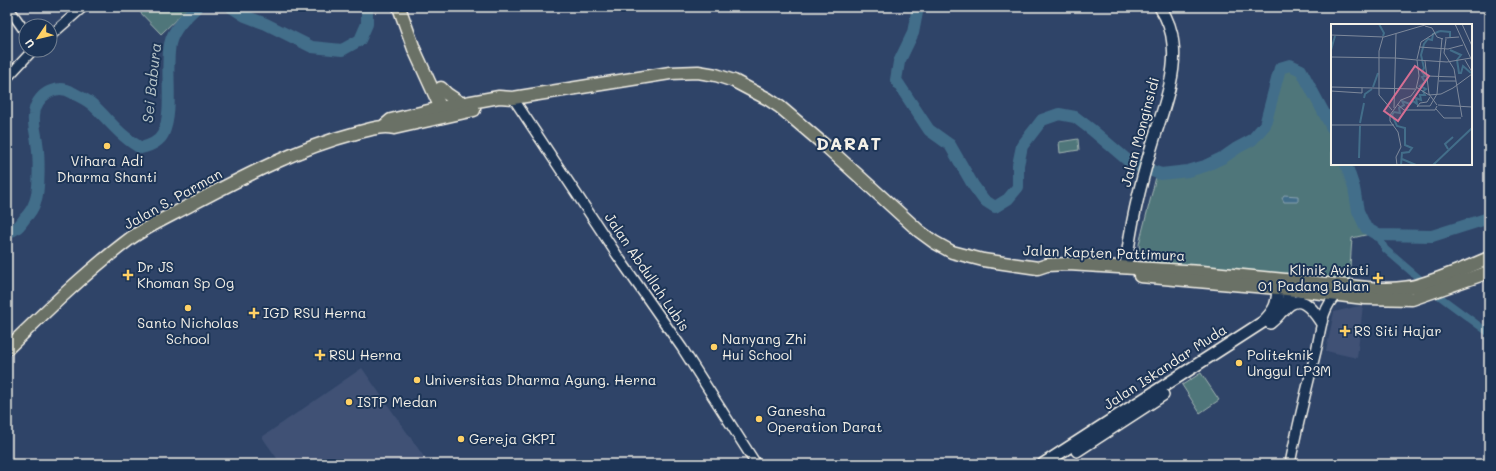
<svg xmlns="http://www.w3.org/2000/svg" width="1496" height="471" font-family="Mali,sans-serif">
  <style>
    .built { fill: #3f5175 }
    .green { fill: #4f767a; stroke: #a2b4b1 }
    .water { fill: #436e8a; stroke: #8aa2b0 }
    .lines { fill: none; stroke-linecap: round; stroke-linejoin: round }
    .canal { stroke: #436e8a; stroke-width: 7 }
    .river { stroke: #436e8a; stroke-width: 12 }
    .tertiary-casing { stroke: #f4f1e8; stroke-width: 12 }
    .secondary-casing { stroke: #f4f1e8; stroke-width: 14 }
    .primary-casing { stroke: #f4f1e8; stroke-width: 15 }
    .tertiary { stroke: #1d3557; stroke-width: 9 }
    .secondary { stroke: #1d3557; stroke-width: 11 }
    .primary { stroke: #6a7166; stroke-width: 12 }
    .poi-dot { fill: #ffd166; stroke: #1d3557; stroke-width: 1.5 }
    .labels { text-anchor: middle; stroke-width: 4; stroke-linejoin: round; paint-order: stroke }
    .street-label { font-size: 14px; fill: #f4f1e8; stroke: #1d3557 }
    .poi-label { font-size: 14px; fill: #f4f1e8; stroke: #1d3557; text-anchor: start }
    .water-label { font-size: 15px; font-style: italic; fill: #b6c3c7; stroke: #1d3557 }
    .district-label { font-size: 18px; font-weight: bold; letter-spacing: 1px; fill: #f4f1e8; stroke: #1d3557 }
    .inset-river { fill: none; stroke: #436e8a; stroke-width: 2 }
    .inset-road { fill: none; stroke: #7e899b; stroke-width: 1 }
    .view { fill: #d66f93; fill-opacity: 0.15; stroke: #d66f93; stroke-width: 2 }
    .inset-edge { fill: none; stroke: #f4f1e8; stroke-width: 2 }
  </style>
  <rect width="100%" height="100%" fill="#2f4468"/>
  <filter id="ink" filterUnits="userSpaceOnUse"><feTurbulence type="fractalNoise" baseFrequency=".025" numOctaves="2"/><feDisplacementMap in="SourceGraphic" scale="8" xChannelSelector="R" yChannelSelector="G"/><feConvolveMatrix kernelMatrix="1 2 1 2 8 2 1 2 1" color-interpolation-filters="sRGB"/></filter>
  <g filter="url(#ink)">
    <!-- built -->
    <g class="built">
      <polygon points="1363,305 1357,358 1326,351 1334,312"/>
      <polygon points="362,368 429,464 281,464 262,437"/>
    </g>
    <!-- green -->
    <g class="green">
      <polygon points="135,7 189,7 161,34"/>
      <polygon points="1280,68 1301,70 1332,129 1332,164 1345,164 1366,228 1370,234 1352,238 1349,281 1149,264 1140,256 1139,244 1157,173 1161,174 1188,171 1224,157 1237,148 1252,140 1265,125"/>
      <polygon points="1078,139 1079,150 1060,153 1059,142"/>
      <polygon points="1201,373 1219,400 1200,413 1182,385"/>
    </g>
    <!-- water -->
    <polygon class="water" points="1284,195 1298,196 1298,202 1284,202 1282,198"/>
    <g class="lines">
      <!-- canal -->
      <g class="canal">
        <polyline points="1378,235 1385,249 1421,280"/>
        <polyline points="1439,296 1489,333"/>
      </g>
      <!-- river -->
      <g class="river">
        <polyline points="231,7 245,16 266,24 312,47 342,50 360,40 367,24 367,7"/>
        <polyline points="918,7 913,33 899,62 896,80 929,130 950,145 973,185 984,200 995,207 1008,199 1018,187 1018,165 1022,146 1042,120 1059,114 1075,117 1092,130 1132,164 1161,174 1188,171 1205,166 1224,157 1237,148 1252,140 1265,125 1280,68 1290,65 1301,70 1332,128"/>
        <polyline points="1346,164 1354,188 1358,211 1366,228 1378,235 1432,236 1489,218"/>
        <path d="M7,232C16,231 20,225 25,218C29,214 33,208 35,202C40,190 39,155 37,142C36,133 33,125 34,115C35,96 56,82 73,93C80,97 88,100 94,106C109,120 122,138 141,148C149,146 159,142 163,134C174,111 165,71 170,44C173,29 186,17 197,7"/>
      </g>
      <!-- tertiary casing -->
      <g class="tertiary-casing">
        <g id="tertiary">
          <polyline points="8,7 26,33"/>
          <polyline points="50,36 83,7"/>
          <polyline points="7,78 33,50"/>
          <polyline points="513,98 617,255 682,348 756,464"/>
          <path d="M1290,464C1297,426 1307,389 1316,351C1321,331 1321,310 1336,295"/>
        </g>
      </g>
      <!-- secondary casing -->
      <g class="secondary-casing">
        <g id="secondary">
          <path d="M1126,267C1130,225 1140,185 1152,145C1161,115 1177,76 1173,44C1172,30 1167,18 1160,7"/>
          <path d="M1284,310C1299,291 1312,308 1321,322"/>
          <path d="M1270,323C1285,311 1289,300 1291,281"/>
          <polyline points="1077,451 1163,395"/>
          <path d="M1043,464L1263,322C1280,305 1276,301 1279,280"/>
        </g>
      </g>
      <!-- primary casing -->
      <g class="primary-casing">
        <g id="primary">
          <polyline points="399,7 414,49 444,115"/>
          <polyline points="441,88 447,94 462,104"/>
          <path d="M384,126L391,120L395,119L449,106L499,97L513,98L670,73L698,72L716,75L734,81L768,99L780,107L828,148L919,231L934,242L952,252L983,260L1038,268L1047,265L1068,264L1202,272L1379,289C1392,289 1406,289 1419,285C1443,278 1466,268 1489,258"/>
          <polyline points="1140,276 1278,288 1365,298 1412,299 1489,272"/>
          <path d="M7,349C47,310 87,271 131,238C150,225 172,215 192,204C245,176 298,148 356,133C369,130 380,125 394,128L474,110"/>
        </g>
      </g>
      <!-- tertiary -->
      <use href="#tertiary" class="tertiary"/>
      <!-- secondary -->
      <use href="#secondary" class="secondary"/>
      <!-- primary -->
      <use href="#primary" class="primary"/>
    </g>
  </g>
  <!-- markers -->
  <g class="poi-dot">
    <circle cx="107" cy="146" r="4"/>
    <path d="M126 269h4v4h4v4h-4v4h-4v-4h-4v-4h4z"/>
    <path d="M1376 272h4v4h4v4h-4v4h-4v-4h-4v-4h4z"/>
    <circle cx="188" cy="308" r="4"/>
    <path d="M252 307h4v4h4v4h-4v4h-4v-4h-4v-4h4z"/>
    <path d="M1343 325h4v4h4v4h-4v4h-4v-4h-4v-4h4z"/>
    <circle cx="714" cy="347" r="4"/>
    <path d="M318 349h4v4h4v4h-4v4h-4v-4h-4v-4h4z"/>
    <circle cx="1239" cy="363" r="4"/>
    <circle cx="417" cy="380" r="4"/>
    <circle cx="349" cy="402" r="4"/>
    <circle cx="759" cy="419" r="4"/>
    <circle cx="461" cy="439" r="4"/>
  </g>
  <g class="labels">
    <!-- street labels -->
    <g class="street-label">
      <text transform="translate(1140 132) rotate(-75)" y="5">Jalan Monginsidi</text>
      <text transform="translate(173 199) rotate(-29)" y="5">Jalan S. Parman</text>
      <text transform="translate(1104 253) rotate(2)" y="5">Jalan Kapten Pattimura</text>
      <text transform="translate(647 272) rotate(56)" y="5">Jalan Abdullah Lubis</text>
      <text transform="translate(1165 367) rotate(-33)" y="5">Jalan Iskandar Muda</text>
    </g>
    <!-- poi labels -->
    <g class="poi-label">
      <text x="107" y="166" text-anchor="middle">Vihara Adi<tspan x="107" dy="16">Dharma Shanti</tspan></text>
      <text x="137" y="272">Dr JS<tspan x="137" dy="16">Khoman Sp Og</tspan></text>
      <text x="1369" y="275" text-anchor="end">Klinik Aviati<tspan x="1369" dy="16">01 Padang Bulan</tspan></text>
      <text x="263" y="318">IGD RSU Herna</text>
      <text x="188" y="328" text-anchor="middle">Santo Nicholas<tspan x="188" dy="16">School</tspan></text>
      <text x="1354" y="336">RS Siti Hajar</text>
      <text x="722" y="344">Nanyang Zhi<tspan x="722" dy="16">Hui School</tspan></text>
      <text x="329" y="360">RSU Herna</text>
      <text x="1247" y="360">Politeknik<tspan x="1247" dy="16">Unggul LP3M</tspan></text>
      <text x="425" y="385">Universitas Dharma Agung. Herna</text>
      <text x="357" y="407">ISTP Medan</text>
      <text x="767" y="416">Ganesha<tspan x="767" dy="16">Operation Darat</tspan></text>
      <text x="469" y="444">Gereja GKPI</text>
    </g>
    <!-- water labels -->
    <g class="water-label">
      <text transform="translate(152 83) rotate(-84)" y="5">Sei Babura</text>
    </g>
    <!-- district labels -->
    <g class="district-label">
      <text x="849" y="150">DARAT</text>
    </g>
  </g>
  <!-- overview -->
  <g transform="translate(1331 24)">
    <rect width="141" height="141" fill="#2f4468"/>
    <path class="inset-river" d="M48,0L53,9L52,12M109,7L119,8V13M0,26L4,12M119,26L130,31L126,36L128,49H130L132,42L140,49M42,63L47,49M33,74L34,70L41,65M29,99L33,79M117,125L114,120L122,113M28,134L29,102M71,135L85,141M70,141L71,129L78,128L81,124L74,121V104L66,102L61,91L63,88L69,89L68,84L73,81L71,77L79,80L82,77L86,80L85,74L90,76L89,71H94L92,67L95,65L89,62L94,58L91,53L94,52L91,48L93,44L90,31L93,20L97,15L101,16L102,10L109,7M102,141L141,104"/>
    <path class="inset-road" d="M124,0L141,37M131,0L141,22M94,2L101,4L106,13L112,15M0,11L53,13L94,1M52,13L48,27V71L61,86M114,14L128,13M115,15L113,29L123,45L131,93M88,23L117,25L132,21M0,33L64,34M64,34L86,36M86,35L90,18L104,9M86,36L116,38L140,34M134,36L141,48M94,37L98,70M96,52L124,53M108,57H125M0,63L84,65M85,63L98,71L110,70L122,64L141,50M0,67L31,69V64M98,70L106,81M106,70L111,14M66,80L73,86H104L106,82M107,81L141,83M86,82H99L106,70M86,83L89,79L96,78L99,73M63,84L65,10M105,85L113,94H130M0,101H63M66,141L65,133L70,123L67,108L59,97V91L70,76L80,72L85,65L88,52L86,36"/>
    <path class="view" d="M84,42L98,52L67,97L53,87Z"/>
    <rect width="141" height="141" class="inset-edge"/>
  </g>
  <!-- margin -->
  <rect width="1496" height="471" fill="none" stroke="#1d3557" stroke-width="24"/>
  <rect x="12" y="12" width="1472" height="447" fill="none" stroke="#f4f1e8" stroke-width="1.5" filter="url(#ink)"/>
  <!-- north arrow -->
  <g transform="translate(38 38) rotate(235)"><circle r="19" fill="#1d3557" stroke="#738091"/>
  <path d="M0-3L7 15L0 10L-7 15Z" fill="#ffd166"/>
  <text y="-6" font-size="11" font-weight="bold" text-anchor="middle" fill="#f4f1e8">U</text>
  </g>
</svg>
